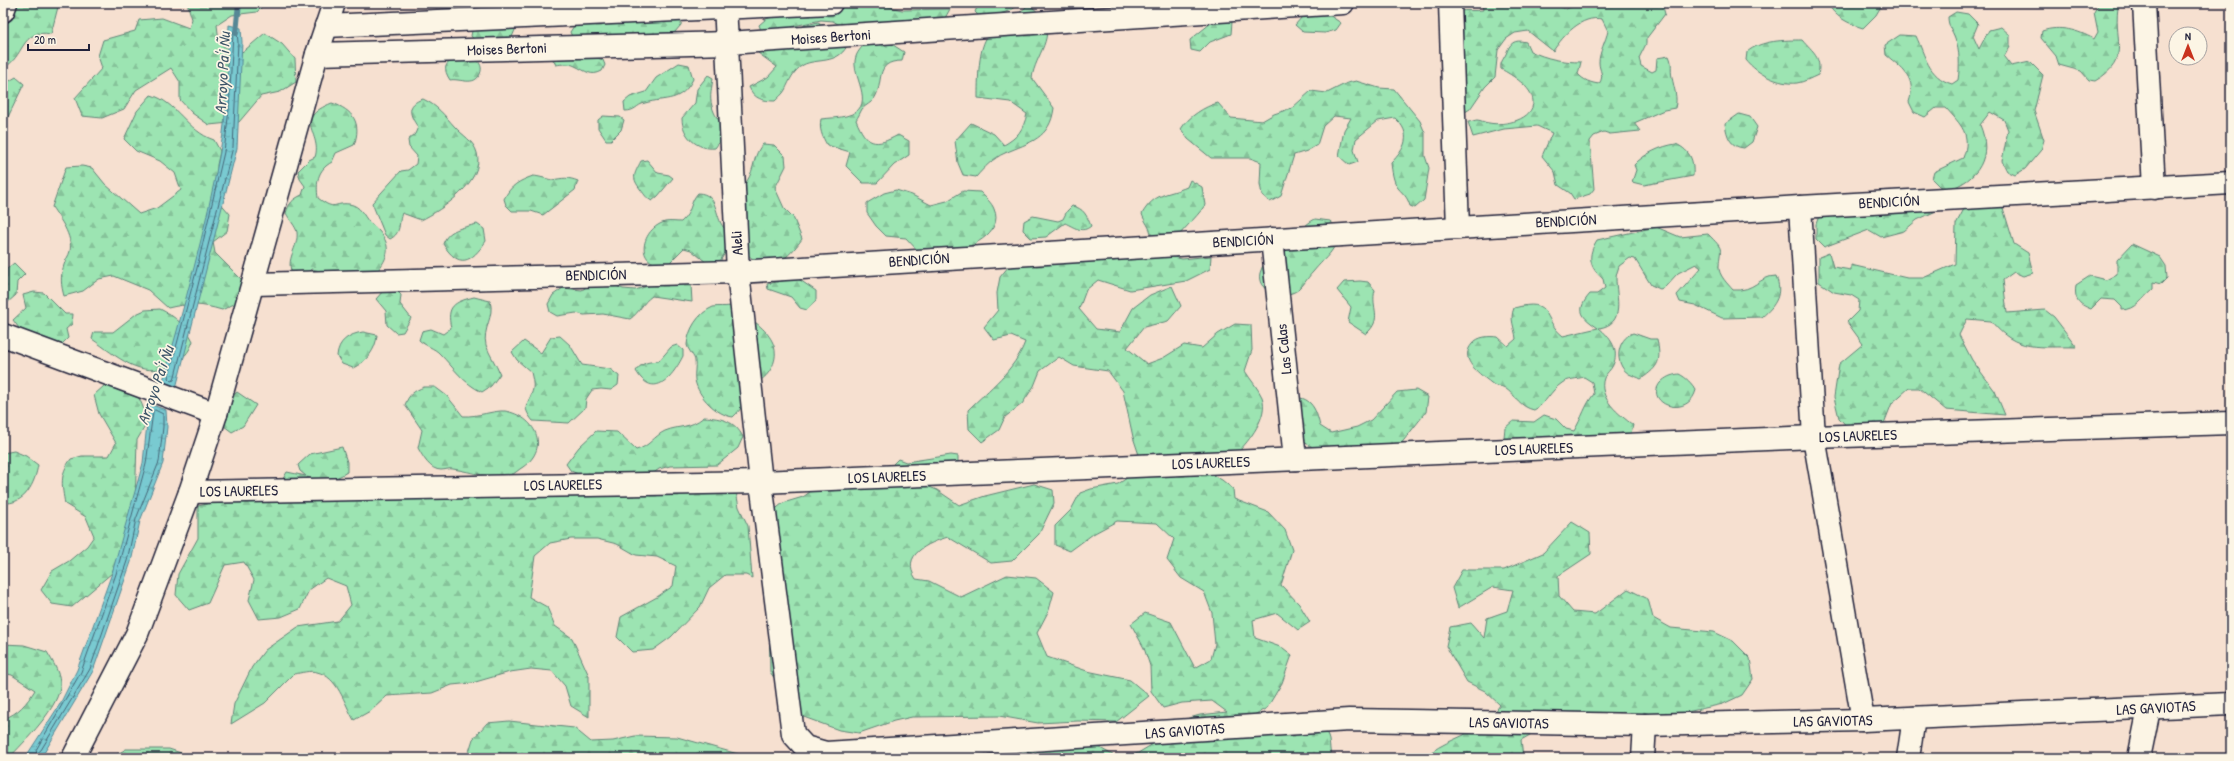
<svg xmlns="http://www.w3.org/2000/svg" width="2234" height="761" font-family="'Patrick Hand',sans-serif">
  <style>
    .forest { fill: url(#forest-firs); stroke: #5f8376 }
    .water { fill: url(#water-ripples); stroke: #568795 }
    .lines { fill: none; stroke-linecap: round; stroke-linejoin: round }
    .shore { stroke: #456577; stroke-width: 1 }
    .stream { stroke: #568795; stroke-width: 6 }
    .street-casing { stroke: #22223b; stroke-width: 25 }
    .secondary-casing { stroke: #22223b; stroke-width: 25 }
    .street { stroke: #fcf5e5; stroke-width: 22 }
    .secondary { stroke: #fcf5e5; stroke-width: 22 }
    .labels { text-anchor: middle; stroke-width: 3.5; stroke-linejoin: round; paint-order: stroke }
    .street-label { font-size: 15px; fill: #22223b; stroke: #fcf5e5 }
    .water-label { font-size: 16px; font-style: italic; fill: #3c5468; stroke: #fcf5e5 }
  </style>
  <defs>
    <pattern id="forest-firs" width="22" height="20" patternUnits="userSpaceOnUse"><rect width="22" height="20" fill="#9ce4b2"/><path d="M5 1l3.5 6h-7zM16 11l3.5 6h-7z" fill="#86c39a"/></pattern>
    <pattern id="water-ripples" width="26" height="14" patternUnits="userSpaceOnUse"><rect width="26" height="14" fill="#79cad1"/><path d="M2 4q2-2 4 0t4 0M15 11q2-2 4 0t4 0" fill="none" stroke="#68adb4"/></pattern>
  </defs>
  <rect width="100%" height="100%" fill="#f6e0d0"/>
  <filter id="ink" filterUnits="userSpaceOnUse"><feTurbulence type="fractalNoise" baseFrequency=".025" numOctaves="2"/><feDisplacementMap in="SourceGraphic" scale="8" xChannelSelector="R" yChannelSelector="G"/><feConvolveMatrix kernelMatrix="1 2 1 2 8 2 1 2 1" color-interpolation-filters="sRGB"/></filter>
  <g filter="url(#ink)">
    <!-- forest -->
    <g class="forest">
      <path d="M3,3H59L51,34C20,28 25,58 3,68V32L8,16Z"/>
      <polygon points="187,3 265,3 257,12 232,15 217,25 219,41 235,56 245,50 265,33 282,44 295,59 296,82 280,92 261,96 239,122 209,125 192,113 180,100 180,82 171,68 136,90 124,109 102,118 82,116 75,98 102,68 98,56 103,40 135,31 139,20 162,18 189,28 192,19"/>
      <polygon points="821,3 874,3 902,10 950,9 945,18 920,19 904,24 869,23 858,27 843,27 833,21 821,20 794,26 783,32 762,33 759,25 766,19"/>
      <path d="M982,3H1016L1018,5C1010,13 992,16 980,17L975,12L978,5Z"/>
      <path d="M1482,3H1550L1566,9L1582,3H1662L1665,14L1646,39V44L1639,58L1641,66L1652,72L1656,70L1657,58L1669,56C1673,64 1670,69 1672,77C1674,89 1678,97 1675,108L1664,110L1634,123L1640,131L1610,134L1604,132L1594,136L1590,141L1594,189L1590,194L1574,199L1570,193L1558,185L1555,172L1542,156L1552,133L1537,126L1504,129L1473,137L1468,122C1471,122 1475,120 1477,120C1481,120 1485,123 1489,123C1504,126 1534,120 1533,101C1532,87 1512,75 1501,69C1500,62 1503,60 1506,54C1510,43 1514,39 1526,42L1530,51C1547,59 1563,62 1581,62L1578,74C1583,80 1591,83 1599,84C1605,75 1599,71 1599,62C1599,53 1606,40 1608,31L1602,19C1581,15 1564,35 1553,51L1528,31L1515,33L1506,39L1498,50L1495,77L1485,87L1470,109L1462,114L1444,47C1437,32 1438,13 1458,11C1466,10 1475,11 1483,10Z"/>
      <path d="M1828,3H1883L1876,15L1863,28C1849,24 1833,16 1828,3Z"/>
      <path d="M2099,3H2119C2111,36 2134,59 2095,81L2089,80L2081,71L2059,65L2056,56L2041,38L2042,31C2060,25 2077,30 2094,39L2098,32L2094,12Z"/>
      <path d="M1028,5C1033,7 1036,10 1040,15C1058,35 1035,55 1032,78L1054,108C1050,139 1030,142 1005,153C993,158 984,168 976,177L963,175L958,163L955,141L971,123L994,134L1004,145C1018,137 1023,130 1027,114L1010,102L978,98C978,83 978,45 989,35C1002,24 1016,17 1028,5Z"/>
      <polygon points="1323,11 1341,23 1336,30 1325,33 1303,32 1295,25 1302,17"/>
      <path d="M1956,12L1968,14L1978,24L1973,36L1979,49L1989,30L2001,27L2010,35V46L2004,57L2011,66L2030,62L2043,75L2034,111L2044,140L2041,150L2025,169L2015,175L2007,171L2002,161L2008,130L2004,120L1990,112L1980,125C1993,156 1979,180 1947,190L1939,186L1932,179L1934,172L1963,158C1972,134 1961,125 1946,108H1936L1925,117L1914,112L1909,102C1917,78 1903,69 1886,55L1885,45L1900,35L1916,36C1925,55 1928,77 1952,84L1958,80C1960,66 1960,52 1955,38C1952,30 1948,26 1948,17Z"/>
      <polygon points="682,17 681,25 674,33 610,35 602,42 574,41 570,32 576,23"/>
      <polygon points="1216,19 1224,19 1232,22 1231,34 1210,42 1200,52 1191,50 1190,40"/>
      <path d="M818,22L827,27L847,46C837,65 816,58 803,65C793,71 790,80 785,90C783,94 778,98 775,101C763,101 754,99 749,87L768,77L777,67L758,53L759,46L793,35L803,26Z"/>
      <polygon points="513,25 515,30 512,37 498,47 475,41 471,36 473,26"/>
      <path d="M1802,40C1813,53 1822,57 1818,75C1811,78 1804,82 1797,83C1779,85 1757,74 1746,60L1747,52C1761,40 1785,40 1802,40Z"/>
      <path d="M868,41L890,43L904,52L902,61C873,61 885,83 874,99C871,103 866,105 862,109C860,113 858,117 856,120C866,145 875,148 898,135L909,141V155L894,165L877,183H863L846,166L850,152L827,145C822,136 819,129 821,119C829,118 838,118 846,116C878,108 853,79 855,61C856,52 862,47 868,41Z"/>
      <path d="M554,54H586L603,60L605,65L602,71C591,77 586,71 575,66C570,63 562,64 556,65L553,60Z"/>
      <path d="M476,58C480,64 483,67 480,74C474,87 460,78 450,80C435,57 462,59 476,58Z"/>
      <path d="M679,63L689,65L693,79C681,103 666,97 645,103C636,105 636,111 625,111L624,102L630,97L646,92L656,78Z"/>
      <path d="M708,75L713,78C712,87 709,97 712,106C716,124 733,126 715,148C697,150 682,136 682,118L695,103L697,89Z"/>
      <polygon points="16,77 24,84 8,117 3,133 3,85"/>
      <path d="M1356,81L1379,88L1394,89L1420,121L1425,133V156L1429,168L1424,200L1415,208L1410,206C1407,196 1404,195 1398,188C1393,181 1392,171 1391,163C1405,149 1413,134 1395,118L1378,121L1356,139L1354,150L1358,162L1349,165L1339,156L1344,130L1351,118L1334,116L1323,126L1317,145L1307,151L1294,155L1281,196L1270,202L1262,195L1260,184L1261,162L1250,158H1211L1188,139L1181,129C1188,117 1205,106 1218,103L1231,118L1262,121L1274,114L1292,108L1311,91L1327,93L1347,83Z"/>
      <path d="M151,95C177,102 187,131 214,140L220,151L217,165L218,200L230,214L227,231L213,242L215,253L243,281L236,303L222,310C202,304 187,303 168,308L148,290L114,276L99,279L83,291L64,296C61,285 60,277 64,265C65,260 69,256 70,251C73,236 60,219 52,207L66,167L82,166L92,168L105,184L139,214L157,208L181,190L175,173L160,161L136,151L124,139L137,111Z"/>
      <path d="M423,99C438,106 444,115 455,127C462,135 474,141 477,153C485,181 442,210 421,220L402,213C398,223 402,233 390,239L385,235L372,203L401,171L408,170L416,164L417,156L409,147L408,140L415,134L418,127C409,115 406,104 423,99Z"/>
      <path d="M332,103C353,110 362,123 354,145L336,153L332,162C317,170 316,183 318,198C336,212 333,202 349,204C361,206 363,215 369,222C372,225 376,227 378,230C394,247 387,260 374,275L324,272L312,269L302,275H293C284,259 299,248 297,232C296,227 289,219 286,213C289,203 293,199 302,195L305,186L300,179L298,171L309,160L315,157C323,134 291,119 332,103Z"/>
      <path d="M1739,114L1750,117L1757,127L1752,142L1744,148C1730,147 1727,136 1725,124Z"/>
      <polygon points="603,116 620,117 624,120 621,130 611,140 606,140 598,128 598,120"/>
      <path d="M763,144L774,145L785,156L786,166L775,188L784,208L793,217L802,239C771,283 751,263 725,229L729,246L719,263L706,262L691,250L684,248L667,265C632,266 642,228 665,222C670,221 676,222 681,222C693,211 689,203 698,193C719,194 714,216 724,228C722,207 738,197 747,181C755,169 753,154 763,144Z"/>
      <path d="M1676,144C1691,151 1694,161 1693,176L1644,185L1632,182L1636,170L1634,165C1644,154 1661,146 1676,144Z"/>
      <path d="M647,160L658,173L669,175L673,178L658,196L652,201C646,198 645,195 641,190C631,177 634,175 641,161Z"/>
      <path d="M533,176C538,176 551,180 552,180C563,178 568,177 578,181L575,190L543,215L531,211H512L506,205L504,199C511,185 519,181 533,176Z"/>
      <path d="M1190,180L1202,187L1205,205C1195,220 1181,230 1172,245L1147,242L1151,235C1151,228 1144,221 1142,214C1155,192 1166,196 1187,187Z"/>
      <path d="M896,190L912,195L931,205L947,201L963,191L980,192C985,197 992,203 994,209C1005,233 967,250 949,253C940,255 928,252 918,251L906,238L886,236L876,226L867,213V203L884,193Z"/>
      <polygon points="1917,200 1936,211 1917,220 1904,231 1881,237 1869,230 1824,247 1816,239 1816,224 1819,216"/>
      <path d="M1985,203L2003,208L2014,244L2028,253L2033,273L2023,276L2014,272L2003,280L2007,313L2045,310L2054,317L2077,347C2039,346 2017,353 1991,321L1967,319L1959,335L1972,360L1995,391L2005,415L1946,410L1919,388H1909L1892,403L1883,426L1857,437L1839,418L1834,397L1839,364L1863,344L1847,322L1858,311L1859,300L1851,295L1834,292L1819,282V257L1829,253L1833,267L1851,270V265L1907,278H1923L1955,264L1956,224L1964,209Z"/>
      <path d="M1072,206C1084,208 1087,216 1091,226C1082,234 1074,227 1065,223L1046,237L1031,238L1023,230L1024,221L1033,216L1058,221L1063,219L1067,211Z"/>
      <path d="M1315,219L1330,221L1340,230C1335,253 1327,255 1313,272C1306,279 1302,290 1292,293C1279,297 1256,291 1260,273C1264,256 1284,250 1295,238C1303,229 1304,225 1315,219Z"/>
      <path d="M477,224L484,229L486,241C471,263 459,269 443,244C448,229 462,228 477,224Z"/>
      <path d="M1656,227L1680,237L1708,234C1725,251 1720,246 1719,266C1718,275 1728,284 1733,290C1755,292 1759,276 1776,276C1783,294 1776,305 1762,317L1722,318L1695,305L1680,302L1677,295L1701,268L1696,264L1678,273L1665,287L1660,289L1651,285L1635,259L1630,258L1619,266C1618,270 1616,274 1616,278C1616,298 1626,324 1599,328C1610,337 1620,350 1613,365C1611,370 1606,373 1604,378C1597,398 1620,415 1633,425L1630,437L1538,454L1524,461L1515,460L1503,446L1505,428L1513,421L1534,422L1544,415L1556,419L1566,429L1574,431C1582,418 1585,405 1594,394L1592,382L1584,377C1577,379 1567,379 1562,383C1550,391 1546,404 1534,410C1520,407 1516,396 1505,388C1502,386 1499,387 1496,386C1493,385 1489,381 1486,379C1475,370 1460,358 1472,344C1478,336 1489,336 1498,337L1508,346L1516,339C1515,327 1509,320 1514,308C1554,297 1541,319 1563,336L1598,328C1582,317 1575,311 1590,294H1597L1605,288L1603,279C1589,267 1587,256 1597,240Z"/>
      <path d="M2132,244L2160,257L2166,266L2167,278L2161,284L2153,282V289C2142,298 2137,310 2122,310V307L2115,300L2101,299L2091,309C2078,304 2074,299 2076,285L2090,276L2106,280L2117,274V260Z"/>
      <path d="M1161,254L1182,259L1211,256L1210,269L1186,281L1130,290L1098,280L1086,290L1079,309L1096,329L1120,332L1133,308L1150,295L1172,286L1181,306L1168,321L1144,327L1127,348L1147,364L1163,358L1184,345L1202,348L1218,334L1235,324L1251,325L1252,350L1245,371C1250,379 1258,388 1262,397C1269,416 1249,441 1237,453L1140,458L1133,437L1123,391L1108,371L1074,366L1059,357L1040,371L1034,386L1022,404L1005,417L999,430L982,442L969,429L968,410C989,389 1015,370 1025,342L1011,336L994,340L984,327L998,310L997,293L1000,277L1013,261L1097,256L1113,261Z"/>
      <polygon points="14,263 25,274 17,282 16,295 7,303 3,301 3,281 7,278 7,269"/>
      <polygon points="797,278 816,291 816,300 807,310 800,308 791,297 768,289 767,284"/>
      <path d="M680,281L691,285L692,302L652,296C642,303 640,312 630,319L603,314L584,315L576,313L557,316L550,312L548,304L553,295L563,288L582,290L591,284L616,286L623,289L635,290L651,285Z"/>
      <path d="M1360,281L1368,282L1375,290C1370,308 1384,318 1366,334L1348,322L1351,307L1337,290L1344,282Z"/>
      <polygon points="395,289 401,295 400,304 411,318 403,332 396,333 387,325 386,311 376,299 384,290"/>
      <path d="M34,292L44,293L65,314H73L72,324L66,329L68,338L61,345C50,340 37,341 26,335C21,332 17,325 13,320L26,308L23,295Z"/>
      <path d="M474,297L490,301C495,316 482,329 486,345C489,354 496,364 500,374L491,386L482,392C463,383 454,368 440,354C435,348 425,346 419,340L422,331L431,329L443,334L451,328C446,306 454,302 474,297Z"/>
      <path d="M730,306C753,319 790,341 769,372C766,377 760,380 756,385C748,396 743,408 733,417C717,415 698,397 695,380C694,373 696,367 695,361C695,357 688,350 687,345C688,330 698,313 713,307C718,306 725,307 730,306Z"/>
      <path d="M160,309C176,317 185,325 193,341C189,353 183,359 172,365C140,380 117,356 92,339L94,332H113L136,314L145,310Z"/>
      <path d="M363,332L377,335C376,350 366,362 353,368L342,364L337,356C338,341 349,334 363,332Z"/>
      <path d="M1633,333L1650,339H1657C1661,361 1660,366 1641,379C1638,377 1633,376 1629,374C1613,364 1617,339 1633,333Z"/>
      <path d="M560,336L570,345L582,365L610,369L619,376L618,385L611,390L601,389L592,390L586,399L585,408L569,423L533,421C520,405 529,405 533,389C534,384 532,377 531,372L517,360L512,352L524,341L541,353L551,337Z"/>
      <path d="M677,345L683,350V356C673,376 654,401 636,371C642,362 649,362 659,361L671,347Z"/>
      <path d="M1679,374C1687,378 1691,383 1696,390C1688,420 1644,404 1660,383C1666,377 1671,375 1679,374Z"/>
      <path d="M105,385C135,388 141,393 147,423L137,440L135,508L112,573L72,607L52,604L41,590L52,571L69,561L87,546L94,536L86,517L65,504C62,486 59,475 71,459L82,456H109L116,443L99,414L94,395Z"/>
      <path d="M424,387H435L447,396L463,416C477,417 495,410 505,411C535,416 551,447 523,467C519,469 515,474 510,475C491,479 472,472 453,469C449,468 445,470 441,470C430,470 423,457 418,448L422,430L405,405C409,394 414,391 424,387Z"/>
      <path d="M1416,390L1428,397L1426,412L1393,454L1316,449C1294,435 1289,442 1278,414C1283,403 1298,391 1310,403C1316,409 1318,418 1320,426L1331,433L1357,427L1371,420L1397,392Z"/>
      <polygon points="237,392 256,405 243,426 232,432 224,426 228,399"/>
      <path d="M704,417C722,418 735,421 743,437L738,448L717,465L670,466L659,469L648,477H616L606,473L581,475L571,471L566,464L579,447L596,431L617,432L636,450C649,447 654,436 665,431C680,425 689,429 704,417Z"/>
      <path d="M342,447L347,462V472C334,481 321,482 307,477L317,492L433,497L452,500L493,491L735,487L739,507L748,526L752,578L746,575H725L709,588L700,607L671,637L653,650L632,652L617,637L621,617L657,597L673,586L676,566L657,557L636,555L617,544L597,539H571L550,543L535,556L529,597L547,607L555,626L572,638L589,676V717L571,706L565,686L552,671L531,669L510,672L472,683L452,685L432,693L387,696L372,710L354,720C344,703 338,677 317,672C310,670 301,673 294,674L265,703L231,724L234,704L252,667L265,650L298,627L338,621L351,605L346,586L326,578L309,590L300,609L281,617L259,619L249,600L254,580L244,562L225,565L208,603L189,610L176,595L178,574L198,538V506L277,489L287,472L306,476L300,471L298,465L310,454Z"/>
      <path d="M14,451L26,456L38,465C35,483 25,505 3,503V453Z"/>
      <polygon points="951,455 958,456 958,463 907,471 893,464 898,459 906,462"/>
      <polygon points="1145,466 1198,467 1222,480 1233,489 1234,499 1268,512 1285,530 1292,550 1281,585 1299,604 1310,622 1298,630 1277,613 1253,620 1255,638 1283,648 1292,655 1282,683 1267,708 1248,718 1235,715 1254,732 1303,711 1323,720 1329,740 1331,758 1124,758 1138,753 1158,741 1182,720 1200,715 1227,712 1212,701 1182,703 1163,708 1151,691 1150,666 1144,648 1131,624 1145,613 1171,622 1195,668 1211,659 1215,644 1212,613 1204,592 1181,578 1167,560 1174,539 1157,523 1117,521 1093,534 1070,551 1055,545 1055,526 1071,510 1080,493 1091,489 1118,484"/>
      <path d="M828,479L912,480L937,490L959,505L985,496L1034,484L1053,490L1054,503L1039,534L1012,561L991,563L948,537C928,543 900,555 916,579L929,581L961,597L1007,575L1036,578L1054,592L1049,610L1037,633L1047,657L1087,671L1130,680L1149,696L1116,722L1078,721L1038,723L999,716L912,717L894,721L859,733L839,730L801,716L770,672L769,618L772,512L783,503L803,497Z"/>
      <path d="M1572,522L1590,533L1591,554L1558,576L1559,596L1573,612L1595,614L1628,589L1648,599L1653,618L1671,628L1714,632L1733,641L1750,658L1753,679L1742,695L1723,704L1682,713L1539,730L1521,740L1523,758H1424C1442,741 1467,737 1486,722C1492,718 1496,710 1500,705L1485,691L1467,682L1446,646L1450,627L1471,623L1484,638L1487,618L1507,611L1513,590L1493,587L1458,608L1452,588L1462,570H1504L1543,553Z"/>
      <path d="M3,644L24,645L47,652C53,662 59,671 60,683C62,705 23,743 9,758H3V719C18,714 27,703 35,690L12,675L3,673Z"/>
      <polygon points="509,721 574,728 591,742 613,741 635,736 677,737 738,754 740,758 467,758 473,739 487,723"/>
      <polygon points="1059,739 1100,748 1118,758 1015,758 1016,753 1037,742"/>
      <polygon points="126,749 169,749 196,758 111,758"/>
    </g>
    <!-- water -->
    <g class="water">
      <path d="M229,25L241,28L242,42L237,148L176,388L163,381C184,306 206,229 220,152C228,110 227,67 229,25Z"/>
      <polygon points="149,404 166,410 167,427 163,463 140,521 131,562 93,671 44,753 40,758 25,758 60,704 77,670 112,573 143,463"/>
    </g>
    <g class="lines">
      <!-- shore -->
      <g class="shore">
        <polygon points="235,30 237,32 238,42 233,147 174,380 171,381 168,378 197,268 224,152 229,109 233,32"/>
        <polygon points="155,410 163,414 163,427 159,462 136,519 127,561 90,669 41,750 37,753 36,750 81,672 116,574 146,464 153,412"/>
      </g>
      <!-- stream -->
      <polyline class="stream" points="236,33 239,3"/>
      <!-- street casing -->
      <g class="street-casing">
        <g id="street">
          <polyline points="725,3 738,272 761,482 793,734 805,747 826,753 1349,720 1645,725 1863,720 2231,704"/>
          <polyline points="1450,3 1458,228"/>
          <polyline points="2144,3 2154,188"/>
          <polyline points="3,11 6,3"/>
          <polyline points="1800,207 1814,437 1863,720"/>
          <polyline points="1272,239 1295,459"/>
          <polyline points="254,284 738,272 1800,207 2231,183"/>
          <polyline points="3,335 216,414"/>
          <polyline points="190,492 761,482 1814,437 2231,423"/>
          <polyline points="1643,758 1645,725"/>
          <polyline points="1908,758 1914,718"/>
          <polyline points="2139,758 2149,709"/>
        </g>
      </g>
      <!-- secondary casing -->
      <g class="secondary-casing">
        <g id="secondary">
          <polyline points="326,26 831,3"/>
          <polyline points="317,54 728,43 1343,3"/>
          <polyline points="73,758 137,634 190,492 216,414 317,54 334,3"/>
        </g>
      </g>
      <!-- street -->
      <use href="#street" class="street"/>
      <!-- secondary -->
      <use href="#secondary" class="secondary"/>
    </g>
  </g>
  <g class="labels">
    <!-- street labels -->
    <g class="street-label">
      <text transform="translate(831 37) rotate(-4)" y="5">Moises Bertoni</text>
      <text transform="translate(507 49) rotate(-2)" y="5">Moises Bertoni</text>
      <text transform="translate(1889 202) rotate(-3)" y="5">BENDICIÓN</text>
      <text transform="translate(1566 221) rotate(-3)" y="5">BENDICIÓN</text>
      <text transform="translate(1243 241) rotate(-3)" y="5">BENDICIÓN</text>
      <text transform="translate(737 243) rotate(-93)" y="5">Aleli</text>
      <text transform="translate(919 260) rotate(-4)" y="5">BENDICIÓN</text>
      <text transform="translate(596 275) rotate(-1)" y="5">BENDICIÓN</text>
      <text transform="translate(1284 349) rotate(-96)" y="5">Las Calas</text>
      <text transform="translate(1858 436) rotate(-2)" y="5">LOS LAURELES</text>
      <text transform="translate(1534 449) rotate(-2)" y="5">LOS LAURELES</text>
      <text transform="translate(1211 463) rotate(-2)" y="5">LOS LAURELES</text>
      <text transform="translate(887 477) rotate(-2)" y="5">LOS LAURELES</text>
      <text transform="translate(563 485) rotate(-1)" y="5">LOS LAURELES</text>
      <text transform="translate(239 491) rotate(-1)" y="5">LOS LAURELES</text>
      <text transform="translate(2156 708) rotate(-3)" y="5">LAS GAVIOTAS</text>
      <text transform="translate(1833 721) rotate(-1)" y="5">LAS GAVIOTAS</text>
      <text transform="translate(1509 723) rotate(1)" y="5">LAS GAVIOTAS</text>
      <text transform="translate(1185 731) rotate(-4)" y="5">LAS GAVIOTAS</text>
    </g>
    <!-- water labels -->
    <g class="water-label">
      <text transform="translate(222 73) rotate(-87)" y="6">Arroyo Pa'i Ñu</text>
      <text transform="translate(155 385) rotate(-71)" y="6">Arroyo Pa'i Ñu</text>
    </g>
  </g>
  <!-- margin -->
  <rect width="2234" height="761" fill="none" stroke="#fcf5e5" stroke-width="16"/>
  <rect x="8" y="8" width="2218" height="745" fill="none" stroke="#22223b" stroke-width="1.5" filter="url(#ink)"/>
  <!-- north arrow -->
  <g transform="translate(2188 46)"><circle r="19" fill="#fcf5e5" stroke="#a5a1a1"/>
  <path d="M0-3L7 15L0 10L-7 15Z" fill="#c8321e"/>
  <text y="-6" font-size="11" font-weight="bold" text-anchor="middle" fill="#22223b">N</text>
  </g>
  <!-- scale -->
  <path d="M28 44v6h61v-6" fill="none" stroke="#22223b" stroke-width="2"/>
  <text x="34" y="44" font-size="12" fill="#22223b" stroke="#fcf5e5" stroke-width="3" paint-order="stroke">20 m</text>
</svg>
